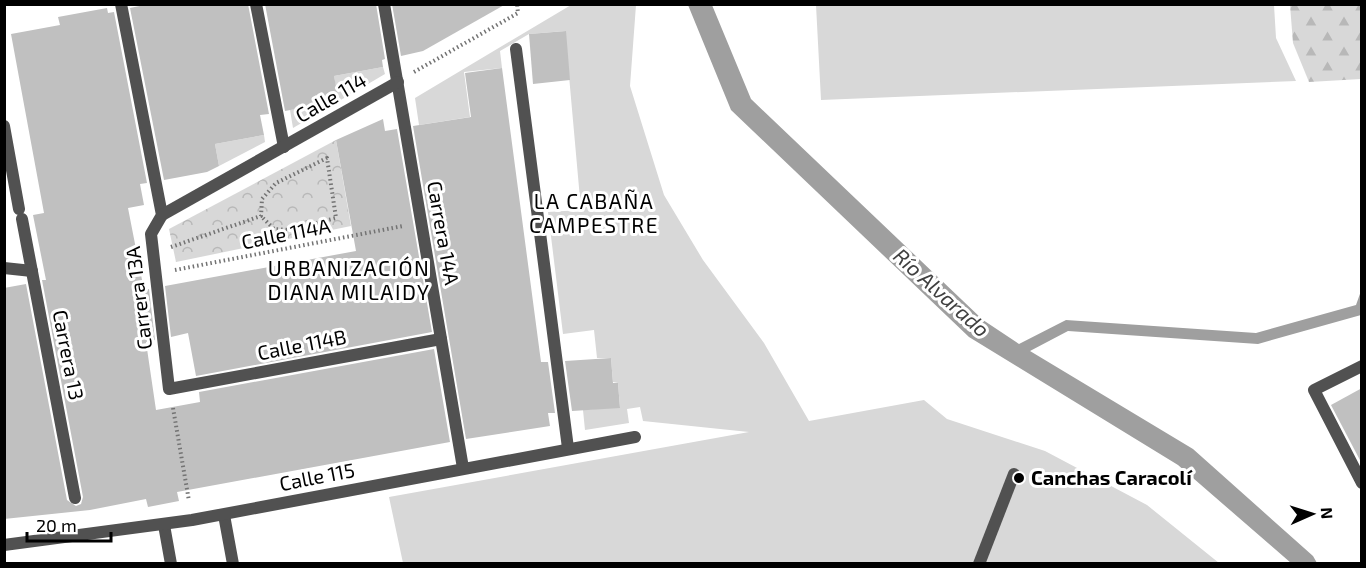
<svg xmlns="http://www.w3.org/2000/svg" width="1366" height="568" font-family="'Exo 2',sans-serif">
  <style>
    .grass { fill: #d8d8d8 }
    .forest { fill: url(#forest-firs) }
    .park { fill: url(#park-crowns) }
    .water { fill: #9f9f9f }
    .building { fill: #c0c0c0 }
    .lines { fill: none; stroke-linecap: round; stroke-linejoin: round }
    .path { stroke: #737373; stroke-width: 4; stroke-dasharray: 1.5 3; stroke-linecap: butt }
    .service { stroke: #515151; stroke-width: 12 }
    .minor { stroke: #515151; stroke-width: 12 }
    .poi-dot { fill: #000; stroke: #fff; stroke-width: 2 }
    .labels { text-anchor: middle; stroke-width: 6; stroke-linejoin: round; paint-order: stroke }
    .street-label { font-size: 20px; fill: #000; stroke: #fff }
    .poi-label { font-size: 20px; font-weight: bold; fill: #000; stroke: #fff; text-anchor: start }
    .neighbourhood-label { font-size: 21px; letter-spacing: 1.5px; fill: #000; stroke: #fff }
    .water-label { font-size: 21px; font-style: italic; fill: #404040; stroke: #fff }
  </style>
  <defs>
    <pattern id="forest-firs" width="22" height="20" patternUnits="userSpaceOnUse" patternTransform="scale(1.5)"><rect width="22" height="20" fill="#d8d8d8"/><path d="M5 1l3.5 6h-7zM16 11l3.5 6h-7z" fill="#b8b8b8"/></pattern>
    <pattern id="park-crowns" width="20" height="18" patternUnits="userSpaceOnUse" patternTransform="scale(1.5)"><rect width="20" height="18" fill="#d8d8d8"/><path d="M2 6a3 3 0 1 1 6 0M12 15a3 3 0 1 1 6 0" fill="none" stroke="#b8b8b8"/></pattern>
  </defs>
  <rect width="100%" height="100%" fill="#fff"/>
  <!-- grass -->
  <g class="grass">
    <polygon points="571,5 636,5 630,86 664,195 703,260 764,343 809,421 924,400 947,419 1045,451 1147,505 1219,563 403,563 389,497 749,432 643,421 640,407 627,409 629,423 585,430 583,410 620,407 618,383 613,382 611,358 597,358 594,330 563,334 548,212 581,210 565,31 529,34 500,51 502,68 464,72 470,117 419,125 415,98"/>
    <polygon points="816,5 1274,5 1276,38 1296,81 821,100"/>
    <polygon points="383,67 385,74 293,128 290,110 338,101 334,76"/>
    <polygon points="264,135 265,142 219,166 215,144"/>
  </g>
  <!-- forest -->
  <polygon class="forest" points="1290,5 1361,5 1361,79 1309,82 1293,43"/>
  <!-- park -->
  <polygon class="park" points="336,140 351,226 176,262 169,229"/>
  <!-- water -->
  <polygon class="water" points="688,5 712,5 751,99 983,320 1019,344 1066,320 1256,333 1356,305 1361,291 1361,315 1258,344 1068,331 1030,351 1193,449 1313,556 1317,563 1291,563 1178,465 969,337 731,110"/>
  <!-- building -->
  <g class="building">
    <polygon points="149,4 248,4 269,114 260,115 264,135 215,144 219,166 207,172 164,180 130,8"/>
    <polygon points="265,4 376,4 385,59 382,60 383,67 334,76 339,101 285,111"/>
    <polygon points="392,4 506,4 423,51 401,56"/>
    <polygon points="107,8 108,13 114,12 147,183 140,184 144,205 128,208 144,290 149,289 155,340 146,342 156,410 200,402 199,392 434,349 450,442 177,492 179,501 148,507 146,499 90,510 4,519 4,288 26,284 67,500 76,506 81,504 83,497 42,280 46,280 33,215 44,213 11,34 60,25 58,17"/>
    <polygon points="566,31 570,80 533,84 529,34"/>
    <polygon points="502,68 541,362 548,362 555,413 548,413 550,426 466,439 413,126 471,117 465,73"/>
    <polygon points="383,119 385,131 397,129 432,332 196,376 188,333 171,337 165,286 356,251 336,140"/>
    <polygon points="611,358 613,383 618,383 620,408 572,411 565,361"/>
    <polygon points="1362,388 1362,464 1331,405"/>
  </g>
  <g class="lines">
    <!-- path -->
    <g class="path">
      <polyline points="414,72 518,13 517,4"/>
      <polyline points="171,247 261,216 262,199 276,183 327,158 336,218 290,230 274,229 261,216"/>
      <polyline points="175,270 403,226"/>
      <polyline points="173,408 189,501"/>
    </g>
    <!-- service -->
    <g class="service">
      <polyline points="516,49 568,448"/>
      <polyline points="224,515 233,564"/>
      <polyline points="979,564 1014,474"/>
    </g>
    <!-- minor -->
    <g class="minor">
      <polyline points="121,4 162,215 151,234 169,389 441,339"/>
      <polyline points="256,4 284,147"/>
      <polyline points="384,4 463,468"/>
      <polyline points="4,126 19,209"/>
      <polyline points="162,215 398,82"/>
      <polyline points="22,219 75,498"/>
      <polyline points="4,268 32,271"/>
      <polyline points="1362,366 1314,390 1362,483"/>
      <polyline points="164,525 171,564"/>
      <polyline points="4,545 192,520 635,437"/>
    </g>
  </g>
  <!-- markers -->
  <circle class="poi-dot" cx="1019" cy="478" r="6"/>
  <g class="labels">
    <!-- street labels -->
    <g class="street-label">
      <text transform="translate(331 98) rotate(-30)" y="7">Calle 114</text>
      <text transform="translate(443 233) rotate(80)" y="7">Carrera 14A</text>
      <text transform="translate(286 234) rotate(-11)" y="7">Calle 114A</text>
      <text transform="translate(139 298) rotate(-97)" y="7">Carrera 13A</text>
      <text transform="translate(302 345) rotate(-11)" y="7">Calle 114B</text>
      <text transform="translate(68 355) rotate(79)" y="7">Carrera 13</text>
      <text transform="translate(317 477) rotate(-11)" y="7">Calle 115</text>
    </g>
    <!-- poi labels -->
    <g class="poi-label">
      <text x="1031" y="485">Canchas Caracolí</text>
    </g>
    <!-- neighbourhood labels -->
    <g class="neighbourhood-label">
      <text x="594" y="209">LA CABAÑA<tspan x="594" dy="24">CAMPESTRE</tspan></text>
      <text x="349" y="276">URBANIZACIÓN<tspan x="349" dy="24">DIANA MILAIDY</tspan></text>
    </g>
    <!-- water labels -->
    <g class="water-label">
      <text transform="translate(941 293) rotate(42)" y="7">Río Alvarado</text>
    </g>
  </g>
  <!-- border -->
  <rect width="1366" height="568" fill="none" stroke="#000000" stroke-width="12"/>
  <!-- north arrow -->
  <g transform="translate(1312 514) rotate(87)" stroke="#ffffff" stroke-width="4.5" paint-order="stroke">
  <path d="M0-4.5L10 22L0 15L-10 22Z" fill="#000000"/>
  <text y="-9" font-size="16" font-weight="bold" text-anchor="middle" fill="#000000">N</text>
  </g>
  <!-- scale -->
  <path d="M27 532v9h84v-9" fill="none" stroke="#000000" stroke-width="3"/>
  <text x="36" y="532" font-size="18" fill="#000000" stroke="#ffffff" stroke-width="4.5" paint-order="stroke">20 m</text>
</svg>
